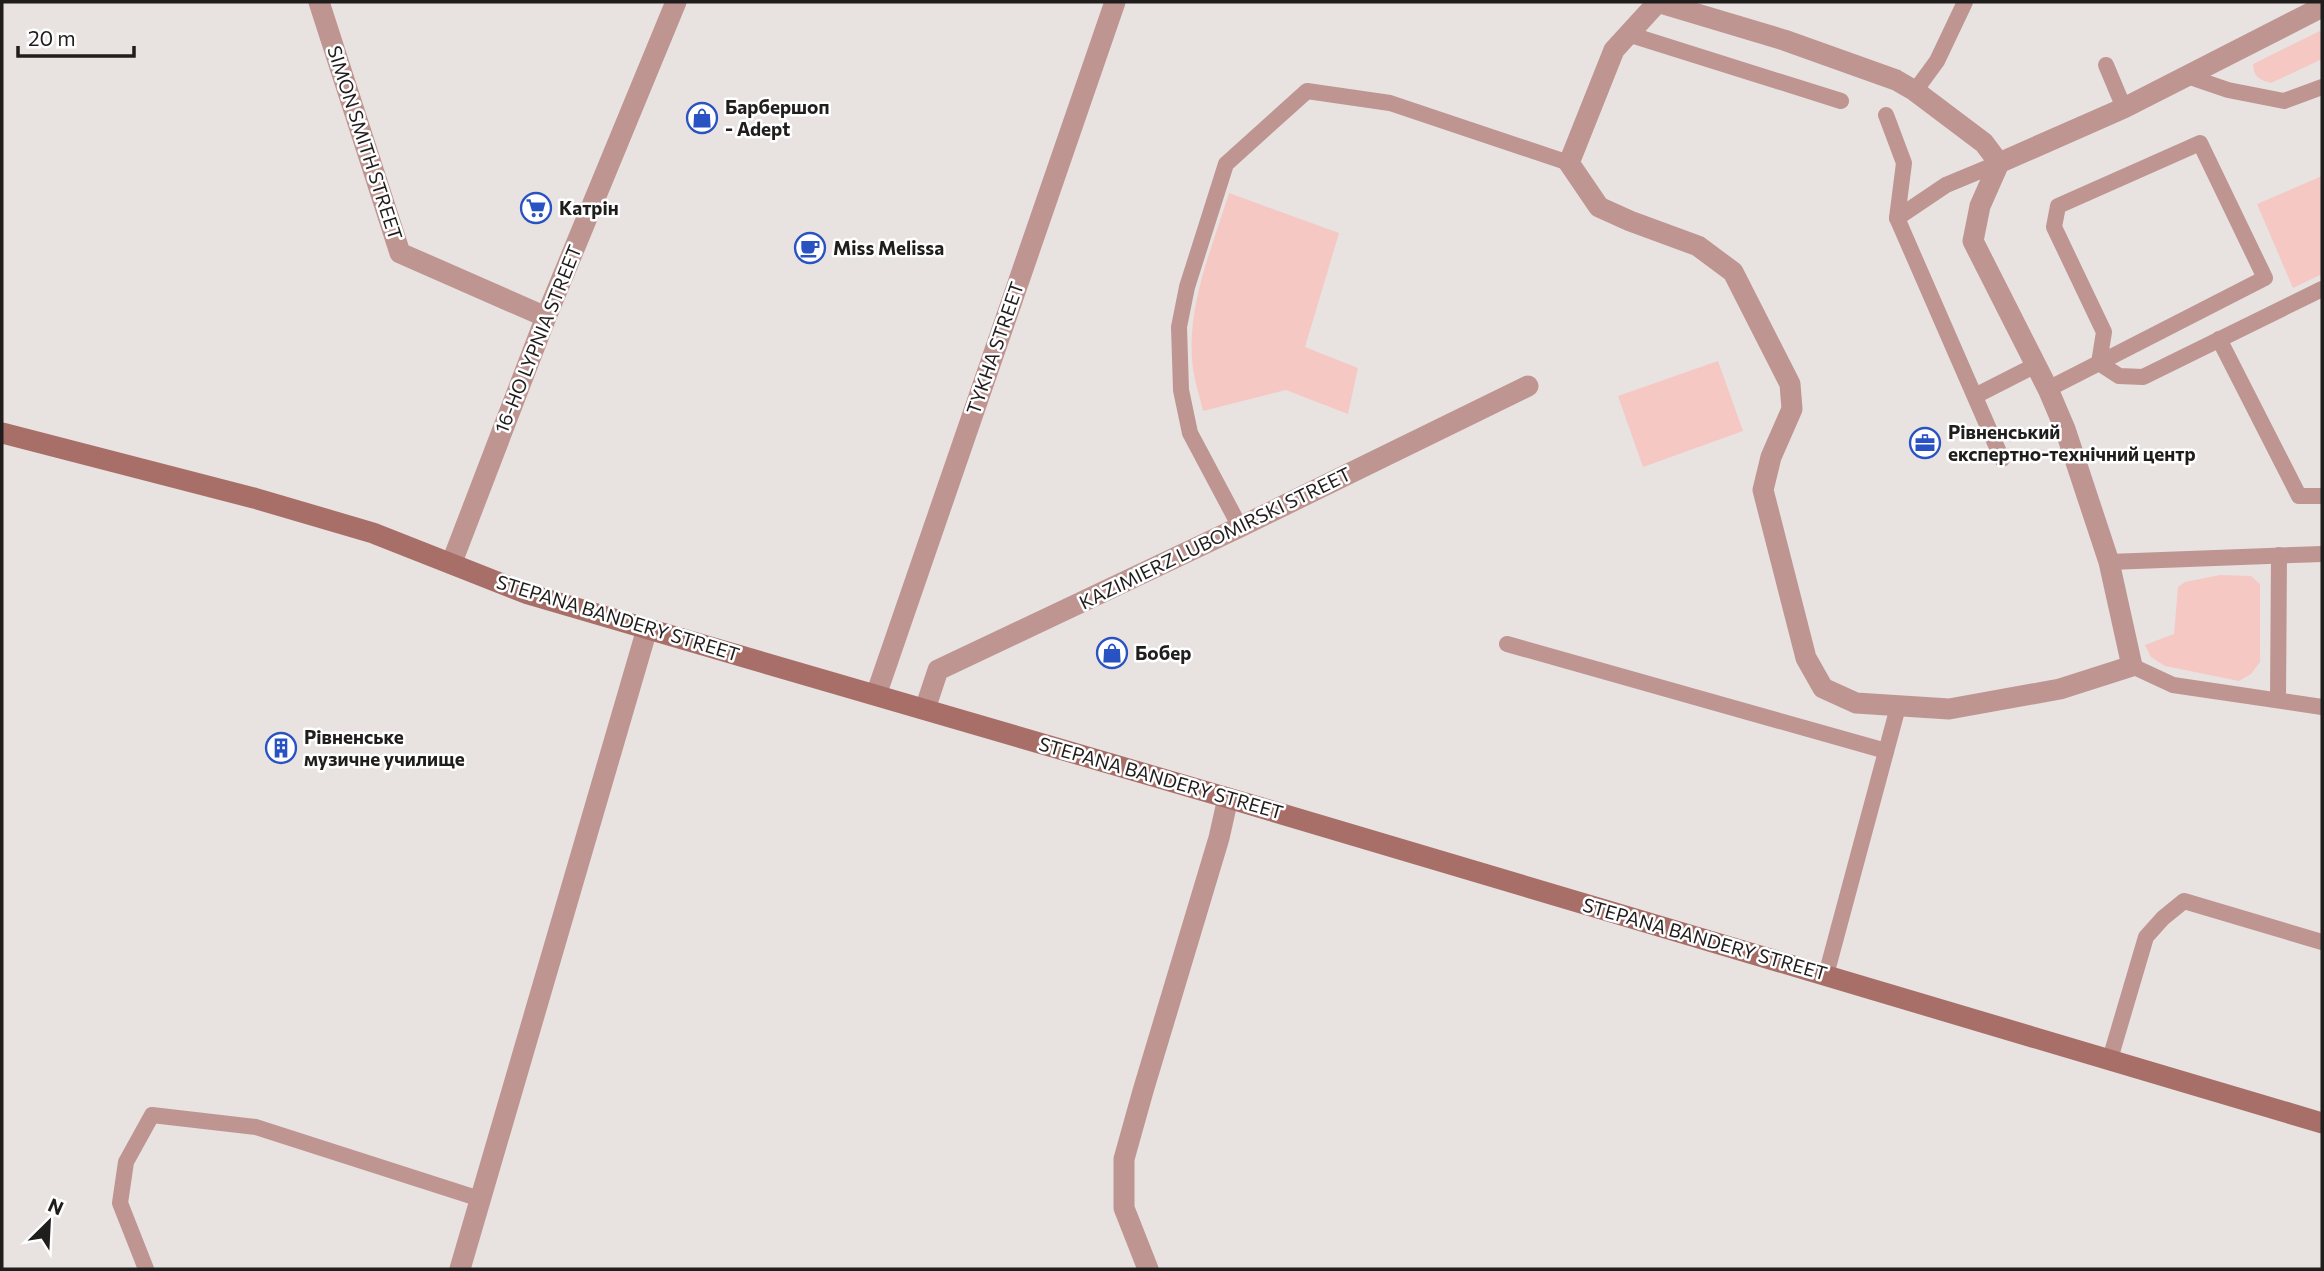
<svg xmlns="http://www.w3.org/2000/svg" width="2324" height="1271" font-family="Commissioner,sans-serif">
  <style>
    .green { fill: #f6c8c4 }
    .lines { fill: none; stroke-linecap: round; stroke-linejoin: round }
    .lane { stroke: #be9591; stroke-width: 16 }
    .street { stroke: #be9591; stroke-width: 21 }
    .secondary { stroke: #a86f69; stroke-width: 21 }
    .labels { text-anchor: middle; stroke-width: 5; stroke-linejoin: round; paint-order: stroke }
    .poi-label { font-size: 19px; font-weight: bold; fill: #201d1d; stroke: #fff; text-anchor: start }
    .street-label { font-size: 19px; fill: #201d1d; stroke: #fff }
  </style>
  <rect width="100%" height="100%" fill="#e8e2e1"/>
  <!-- green -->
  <g class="green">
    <path d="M2322,30V59L2271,83C2258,79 2254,77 2253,64Z"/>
    <polygon points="2322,176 2322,274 2293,288 2257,204"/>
    <path d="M1229,193L1339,233L1305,347L1358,368L1348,414L1286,390L1203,411C1200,397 1195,383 1193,369C1185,309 1212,248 1229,193Z"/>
    <polygon points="1718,361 1743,431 1643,467 1618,396"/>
    <polygon points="2220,575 2251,576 2260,584 2260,662 2251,674 2239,681 2165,666 2151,657 2145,645 2174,634 2178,587 2185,582"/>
  </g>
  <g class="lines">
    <!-- lane -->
    <g class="lane">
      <polyline points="1628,34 1841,101"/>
      <polyline points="2106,65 2124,108"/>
      <polyline points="2187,76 2228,90 2284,101 2322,87"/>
      <polyline points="1915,91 1937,61 1965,2"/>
      <polyline points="1886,115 1904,163 1897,218 2002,459"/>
      <polygon points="2200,143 2265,278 2099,363 2104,332 2054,227 2058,206"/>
      <polyline points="1897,218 1946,185 1999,163"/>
      <polyline points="2219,339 2299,496 2322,496"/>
      <polyline points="2048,389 2099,363 2119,376 2143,377 2322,289"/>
      <polyline points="1975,396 2036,365"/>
      <polyline points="1240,527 1190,433 1181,390 1179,327 1187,287 1226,164 1307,91 1390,103 1569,163"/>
      <polyline points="2109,562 2322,554"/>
      <polyline points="1507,644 1886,751"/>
      <polyline points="2132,666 2173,685 2322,707"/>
      <polyline points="2278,700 2279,555"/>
      <polyline points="1826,975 1898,707"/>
      <polyline points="2110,1059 2146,937 2163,918 2184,901 2322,942"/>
      <polyline points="146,1269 120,1203 126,1162 152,1115 256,1127 480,1199"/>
    </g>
    <!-- street -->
    <g class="street">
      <polyline points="319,2 400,253 546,317"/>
      <polyline points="1657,2 1784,40 1896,80 1915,91 1984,143 1999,163"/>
      <polyline points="1658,2 1614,50 1569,163 1599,207 1630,221 1698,246 1733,272 1790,384 1792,409 1771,457 1763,490 1806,658 1823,688 1856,703 1949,709 2060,689 2132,666 2109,562 2065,429 2048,389 1973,241 1980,206 1999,163"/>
      <polyline points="1999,163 2124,108 2322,7"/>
      <polyline points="452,562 546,317 676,2"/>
      <polyline points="876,695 1115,2"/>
      <polyline points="925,709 938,670 1240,527 1528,386"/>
      <polyline points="460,1269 647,629"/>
      <polyline points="1148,1269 1124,1208 1124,1159 1143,1091 1219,838 1228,798"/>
    </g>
    <!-- secondary -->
    <polyline class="secondary" points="2,433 254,498 373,533 528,594 1228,798 2322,1123"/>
  </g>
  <!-- icons -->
  <defs>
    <g id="shop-ring" transform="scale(1.575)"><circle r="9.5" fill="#fff" stroke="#2953c2" stroke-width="1.5"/><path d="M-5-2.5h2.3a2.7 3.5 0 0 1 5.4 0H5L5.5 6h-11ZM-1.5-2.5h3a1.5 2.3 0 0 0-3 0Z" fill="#2953c2"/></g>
    <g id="supermarket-ring" transform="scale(1.575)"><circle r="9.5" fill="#fff" stroke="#2953c2" stroke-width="1.5"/><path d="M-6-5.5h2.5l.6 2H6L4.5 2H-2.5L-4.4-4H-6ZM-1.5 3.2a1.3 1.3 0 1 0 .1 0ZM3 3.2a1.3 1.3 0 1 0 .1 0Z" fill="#2953c2"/></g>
    <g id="cafe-ring" transform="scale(1.575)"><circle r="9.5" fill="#fff" stroke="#2953c2" stroke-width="1.5"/><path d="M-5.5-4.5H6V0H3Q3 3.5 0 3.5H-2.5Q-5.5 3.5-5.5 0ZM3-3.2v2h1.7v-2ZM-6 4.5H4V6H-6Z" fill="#2953c2"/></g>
    <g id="office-ring" transform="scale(1.575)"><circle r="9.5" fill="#fff" stroke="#2953c2" stroke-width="1.5"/><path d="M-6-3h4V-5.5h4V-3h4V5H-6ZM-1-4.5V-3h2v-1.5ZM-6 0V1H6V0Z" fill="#2953c2"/></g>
    <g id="building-ring" transform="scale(1.575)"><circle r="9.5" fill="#fff" stroke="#2953c2" stroke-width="1.5"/><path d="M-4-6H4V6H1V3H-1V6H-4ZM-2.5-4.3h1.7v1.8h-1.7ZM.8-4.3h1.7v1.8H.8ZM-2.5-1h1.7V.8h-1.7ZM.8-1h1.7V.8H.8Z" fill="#2953c2"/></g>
  </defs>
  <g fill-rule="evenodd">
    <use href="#shop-ring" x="702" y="118"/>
    <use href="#supermarket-ring" x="536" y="208"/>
    <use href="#cafe-ring" x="810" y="248"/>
    <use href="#office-ring" x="1925" y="443"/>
    <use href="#shop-ring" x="1112" y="653"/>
    <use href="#building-ring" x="281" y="748"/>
  </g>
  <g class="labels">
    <!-- poi labels -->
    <g class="poi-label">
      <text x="725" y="114">Барбершоп<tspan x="725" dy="22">- Adept</tspan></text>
      <text x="559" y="215">Катрін</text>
      <text x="833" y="255">Miss Melissa</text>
      <text x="1948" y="439">Рівненський<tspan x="1948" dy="22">експертно-технічний центр</tspan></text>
      <text x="1135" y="660">Бобер</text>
      <text x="304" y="744">Рівненське<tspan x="304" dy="22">музичне училище</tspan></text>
    </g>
    <!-- street labels -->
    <g class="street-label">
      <text transform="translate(365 143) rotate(72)" y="7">SIMON SMITH STREET</text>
      <text transform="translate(538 339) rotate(-68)" y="7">16-HO LYPNIA STREET</text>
      <text transform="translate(995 348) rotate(-71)" y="7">TYKHA STREET</text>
      <text transform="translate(1215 538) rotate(-26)" y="7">KAZIMIERZ LUBOMIRSKI STREET</text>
      <text transform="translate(618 618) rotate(17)" y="7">STEPANA BANDERY STREET</text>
      <text transform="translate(1161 778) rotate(16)" y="7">STEPANA BANDERY STREET</text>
      <text transform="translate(1705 939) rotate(16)" y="7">STEPANA BANDERY STREET</text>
    </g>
  </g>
  <!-- border -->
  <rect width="2324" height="1271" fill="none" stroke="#201d1d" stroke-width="7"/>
  <!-- north arrow -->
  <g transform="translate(49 1222) rotate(24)" stroke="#ffffff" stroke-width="5" paint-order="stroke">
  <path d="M0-5L12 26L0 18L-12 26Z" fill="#201d1d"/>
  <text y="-10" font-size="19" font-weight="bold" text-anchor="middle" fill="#201d1d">N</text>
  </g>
  <!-- scale -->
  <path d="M18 46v10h116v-10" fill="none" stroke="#201d1d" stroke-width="3.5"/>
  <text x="28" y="46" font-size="21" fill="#201d1d" stroke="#ffffff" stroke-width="5" paint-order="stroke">20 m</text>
</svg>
